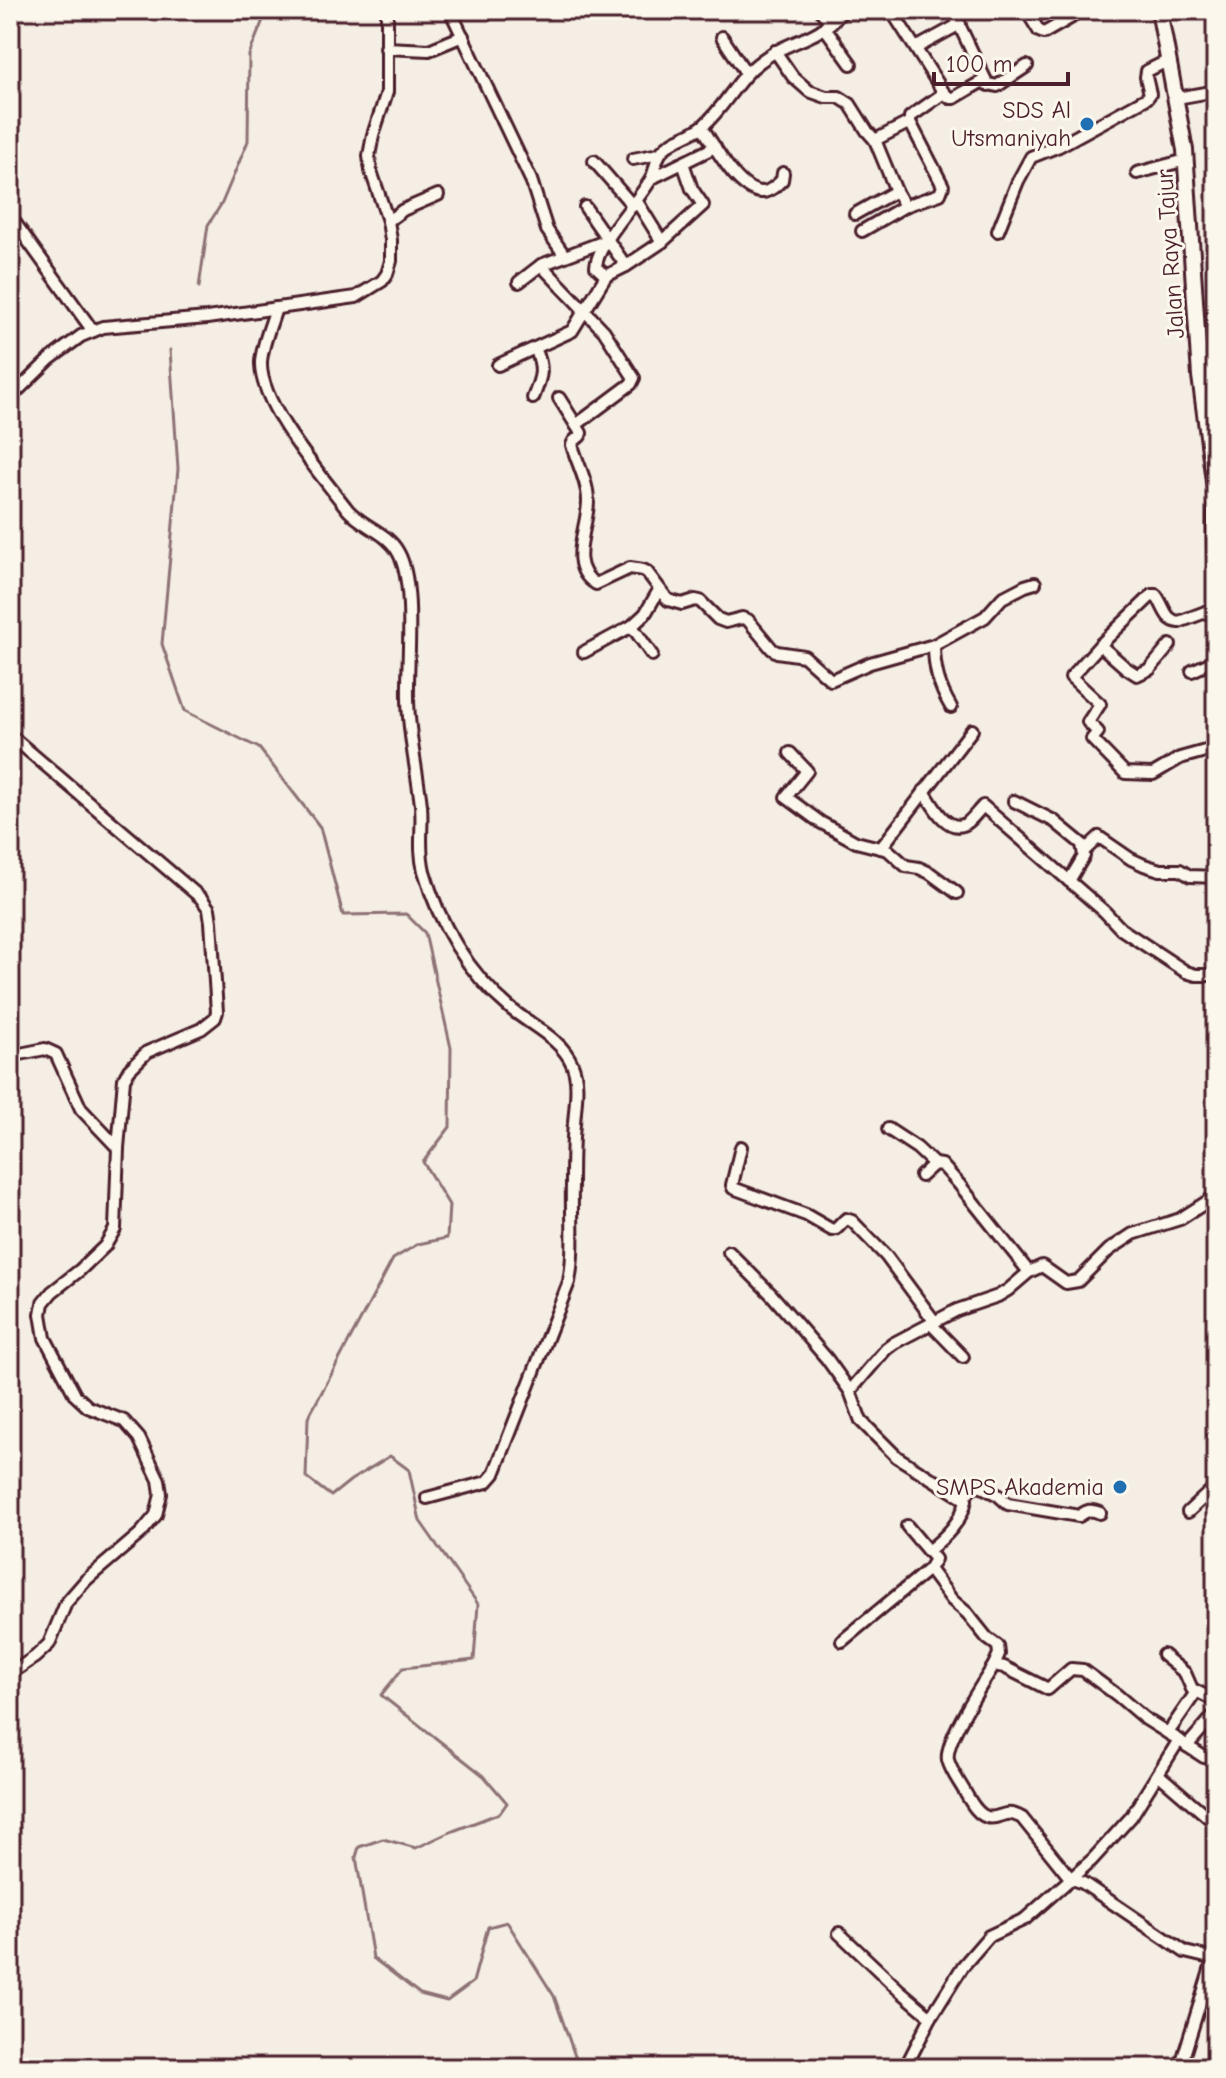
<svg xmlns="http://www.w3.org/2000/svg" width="1226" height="2078" font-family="'Comic Neue',sans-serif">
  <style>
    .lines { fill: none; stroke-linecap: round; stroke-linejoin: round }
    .stream { stroke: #8d7174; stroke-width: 3 }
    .street-casing { stroke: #4a1f2b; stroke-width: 16 }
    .secondary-casing { stroke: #4a1f2b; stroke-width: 20 }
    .street { stroke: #fbf7ec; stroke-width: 10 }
    .secondary { stroke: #fbf7ec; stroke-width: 14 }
    .poi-dot { fill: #1f6fb2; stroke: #fbf7ec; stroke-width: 3 }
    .labels { text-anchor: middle; stroke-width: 6; stroke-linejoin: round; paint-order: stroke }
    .poi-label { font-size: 24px; fill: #4a1f2b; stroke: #fbf7ec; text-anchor: end }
    .street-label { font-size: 24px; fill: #4a1f2b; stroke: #fbf7ec }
  </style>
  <rect width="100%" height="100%" fill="#f4eee4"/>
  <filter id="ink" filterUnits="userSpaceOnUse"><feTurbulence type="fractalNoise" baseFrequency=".0125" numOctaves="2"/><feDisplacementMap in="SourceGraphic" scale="16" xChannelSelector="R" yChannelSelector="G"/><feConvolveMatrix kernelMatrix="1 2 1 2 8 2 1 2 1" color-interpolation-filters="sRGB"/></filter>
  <g filter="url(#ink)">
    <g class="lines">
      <!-- stream -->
      <g class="stream">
        <polyline points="199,287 208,225 222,203 248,141 249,55 267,10"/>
        <polyline points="170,350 178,469 162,644 185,711 259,748 320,827 343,915 406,914 425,933 451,1048 450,1127 423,1162 449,1205 447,1238 418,1244 393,1259 308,1418 306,1477 331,1496 351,1480 390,1456 409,1470 420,1521 478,1604 474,1660 403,1668 381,1695 484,1776 507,1803 500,1813 448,1833 416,1848 383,1839 359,1847 356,1857 373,1958 420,1994 447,2001 473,1982 488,1927 507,1922 554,1996 577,2062 574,2068"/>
      </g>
      <!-- street casing -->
      <g class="street-casing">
        <g id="street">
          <polyline points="450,10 531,180 547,230 565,256"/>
          <polyline points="820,10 831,23"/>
          <polyline points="891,10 944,93 950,98 954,98 981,82 997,86 1027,66"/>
          <polyline points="952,10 988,85"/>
          <polyline points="1026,10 1039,31 1044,33 1072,17"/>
          <polyline points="825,28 851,64"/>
          <polyline points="722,37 746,73"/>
          <polyline points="386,48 429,50 463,36"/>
          <polyline points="916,48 960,24"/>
          <polyline points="775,51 793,77 809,91 826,97 839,97 850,104 867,131 875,140 896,191 905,206 940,194 943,186 910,122 910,117 944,93"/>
          <polyline points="1177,98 1216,91"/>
          <path d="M702,127C714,145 737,190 761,192C769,193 777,185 782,180L783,173"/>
          <polyline points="875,140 910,122"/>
          <polyline points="633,159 659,154"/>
          <polyline points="594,161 633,206"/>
          <polyline points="1137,173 1186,160"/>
          <polyline points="652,178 715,147"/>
          <path d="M636,200L662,242L626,266L606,276L596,267C597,243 638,202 651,179C656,170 655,159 662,151C673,138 691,136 704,125C726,106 737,78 761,61C776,49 793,44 810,36C824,30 834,20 844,10"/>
          <polyline points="585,207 626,266"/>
          <polyline points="855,214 896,191"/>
          <polyline points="10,216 93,331"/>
          <polyline points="388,221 403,210 438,195"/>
          <polyline points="862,231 905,206"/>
          <polyline points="998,231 1018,181 1031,157 1059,146 1147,98 1150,94 1146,77 1147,71 1169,60"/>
          <polyline points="662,242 703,205 692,189 683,163"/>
          <polyline points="541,265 604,331 634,378 631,384 576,425"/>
          <polyline points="519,282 541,265 608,240"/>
          <path d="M276,308C271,325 262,345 261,362C259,405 322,476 348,510C363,527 387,532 398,552C416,583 407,660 408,697C408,733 417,769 421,805C423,829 418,847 424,871C439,924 468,973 510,1008C530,1025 562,1039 572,1064C580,1082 575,1106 574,1124C572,1145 572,1165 572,1185C571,1217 575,1250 569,1282L494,1474L487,1482L427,1498"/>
          <polyline points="498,365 572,331 606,276"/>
          <polyline points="10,398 50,359 81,336 103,327 207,318 356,297 382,281 387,274 391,261 391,240 388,221 371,171 369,156 373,135 387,92 387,10"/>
          <path d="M533,398C541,377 545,370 535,348"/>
          <path d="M559,398L581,433L580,436L574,441L572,445C577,463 588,482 588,501C588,529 566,566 596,584L630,568L643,570L647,572L668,600L682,604L695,600L700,601L718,619L726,622L742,618L748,620L772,649L777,652L804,656L831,680L870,663L934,645L985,617L1002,598L1025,586L1035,583"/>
          <path d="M1216,608L1179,622C1165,621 1164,605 1156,595H1152L1100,645L1071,677L1100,704L1088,722L1098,732L1092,739L1125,773L1153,774L1180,758L1216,748"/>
          <polyline points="632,626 652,655"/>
          <path d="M934,645C934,669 939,687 951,707"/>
          <polyline points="1100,645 1126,668 1137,675 1150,669 1170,645"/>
          <polyline points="584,652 632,626 645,614 659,590"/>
          <polyline points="1192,671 1216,660"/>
          <polyline points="10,735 201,898 209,909 211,922 217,1012 215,1018 201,1029 147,1052 129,1070 124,1079 118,1148 115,1229 105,1246 80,1270 52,1292 43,1303 41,1314 45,1338 75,1395 88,1407 124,1421 139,1438 159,1480 161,1494 156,1515 141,1533 86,1580 66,1603 49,1644 35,1657 10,1674"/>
          <polyline points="790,753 807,771 786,797 820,822 856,842 888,850 906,866 919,868 930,873 957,893"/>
          <path d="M924,791C932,803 945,831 963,825C970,823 977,812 983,806L1105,912L1121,929L1186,972L1196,975H1216"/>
          <polyline points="1014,801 1054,821 1082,844 1084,856 1069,881"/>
          <polyline points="881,848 972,730"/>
          <polyline points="1084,851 1099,837 1131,859 1144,865 1160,870 1180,870 1190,876 1216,877"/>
          <polyline points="10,1056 45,1049 56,1054 81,1109 118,1148"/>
          <polyline points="888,1129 917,1148 934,1164"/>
          <polyline points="741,1147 732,1185 733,1188 806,1215 832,1230 836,1229 846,1219 852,1221 886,1256 935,1322"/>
          <polyline points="921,1176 934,1164 942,1165 959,1184 1029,1272"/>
          <path d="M729,1252L771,1294L827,1359L850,1391L861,1421L897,1457L966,1500C962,1522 944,1538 928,1551L935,1559L929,1569L842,1641"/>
          <polyline points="931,1324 963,1357"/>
          <polyline points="1215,1376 1216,1374"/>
          <polyline points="850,1391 886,1349 894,1343 957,1310 998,1296 1008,1290 1029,1272 1042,1266 1066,1283 1078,1281 1109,1250 1133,1234 1180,1219 1216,1196"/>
          <path d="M964,1497L973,1487L980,1486L998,1495L1008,1504L1079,1516C1088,1510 1090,1509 1100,1513"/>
          <polyline points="1188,1512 1216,1486"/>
          <polyline points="907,1526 928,1551"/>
          <polyline points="929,1569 952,1600 967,1613 987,1638 998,1646 999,1654 994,1665 1004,1667 1048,1689 1071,1669 1083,1670 1117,1695 1144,1718 1179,1740"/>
          <polyline points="1163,1655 1185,1673 1192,1689 1216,1701"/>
          <path d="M994,1665C983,1683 944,1741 948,1760C951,1772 961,1784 966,1794C971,1802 977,1814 987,1817C1000,1821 1003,1807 1022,1818L1071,1879L1083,1883L1185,1952L1214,1959"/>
          <polyline points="1168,1733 1196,1692"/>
          <polyline points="1187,1746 1204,1757 1216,1760"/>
          <polyline points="1158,1774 1216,1824"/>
          <polyline points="839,1933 898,1989 931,2017 905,2068"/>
          <polyline points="931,2017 963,1966 989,1936 1025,1919 1092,1860 1131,1817 1179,1740 1187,1746 1216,1713"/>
          <polyline points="1180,2068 1216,1951"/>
        </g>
      </g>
      <!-- secondary casing -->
      <g class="secondary-casing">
        <g id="secondary">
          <polyline points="1159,10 1185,150 1200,376 1216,496"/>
          <polyline points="1216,506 1215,537 1216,556"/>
        </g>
      </g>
      <!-- street -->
      <use href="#street" class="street"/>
      <!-- secondary -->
      <use href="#secondary" class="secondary"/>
    </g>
  </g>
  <!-- markers -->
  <g class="poi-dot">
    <circle cx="1087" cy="124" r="8"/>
    <circle cx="1120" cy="1487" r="8"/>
  </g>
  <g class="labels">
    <!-- poi labels -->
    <g class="poi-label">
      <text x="1071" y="118">SDS Al<tspan x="1071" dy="28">Utsmaniyah</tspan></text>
      <text x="1104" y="1495">SMPS Akademia</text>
    </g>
    <!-- street labels -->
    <g class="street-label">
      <text transform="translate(1170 254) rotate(-94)" y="8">Jalan Raya Tajur</text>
    </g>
  </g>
  <!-- margin -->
  <rect width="1226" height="2078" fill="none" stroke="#fbf7ec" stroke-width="40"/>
  <rect x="20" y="20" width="1186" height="2038" fill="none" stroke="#4a1f2b" stroke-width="3" filter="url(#ink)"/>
  <!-- scale -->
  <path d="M934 72v12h134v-12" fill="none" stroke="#4a1f2b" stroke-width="4"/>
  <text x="946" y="72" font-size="24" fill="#4a1f2b" stroke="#fbf7ec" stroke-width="6" paint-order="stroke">100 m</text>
</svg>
